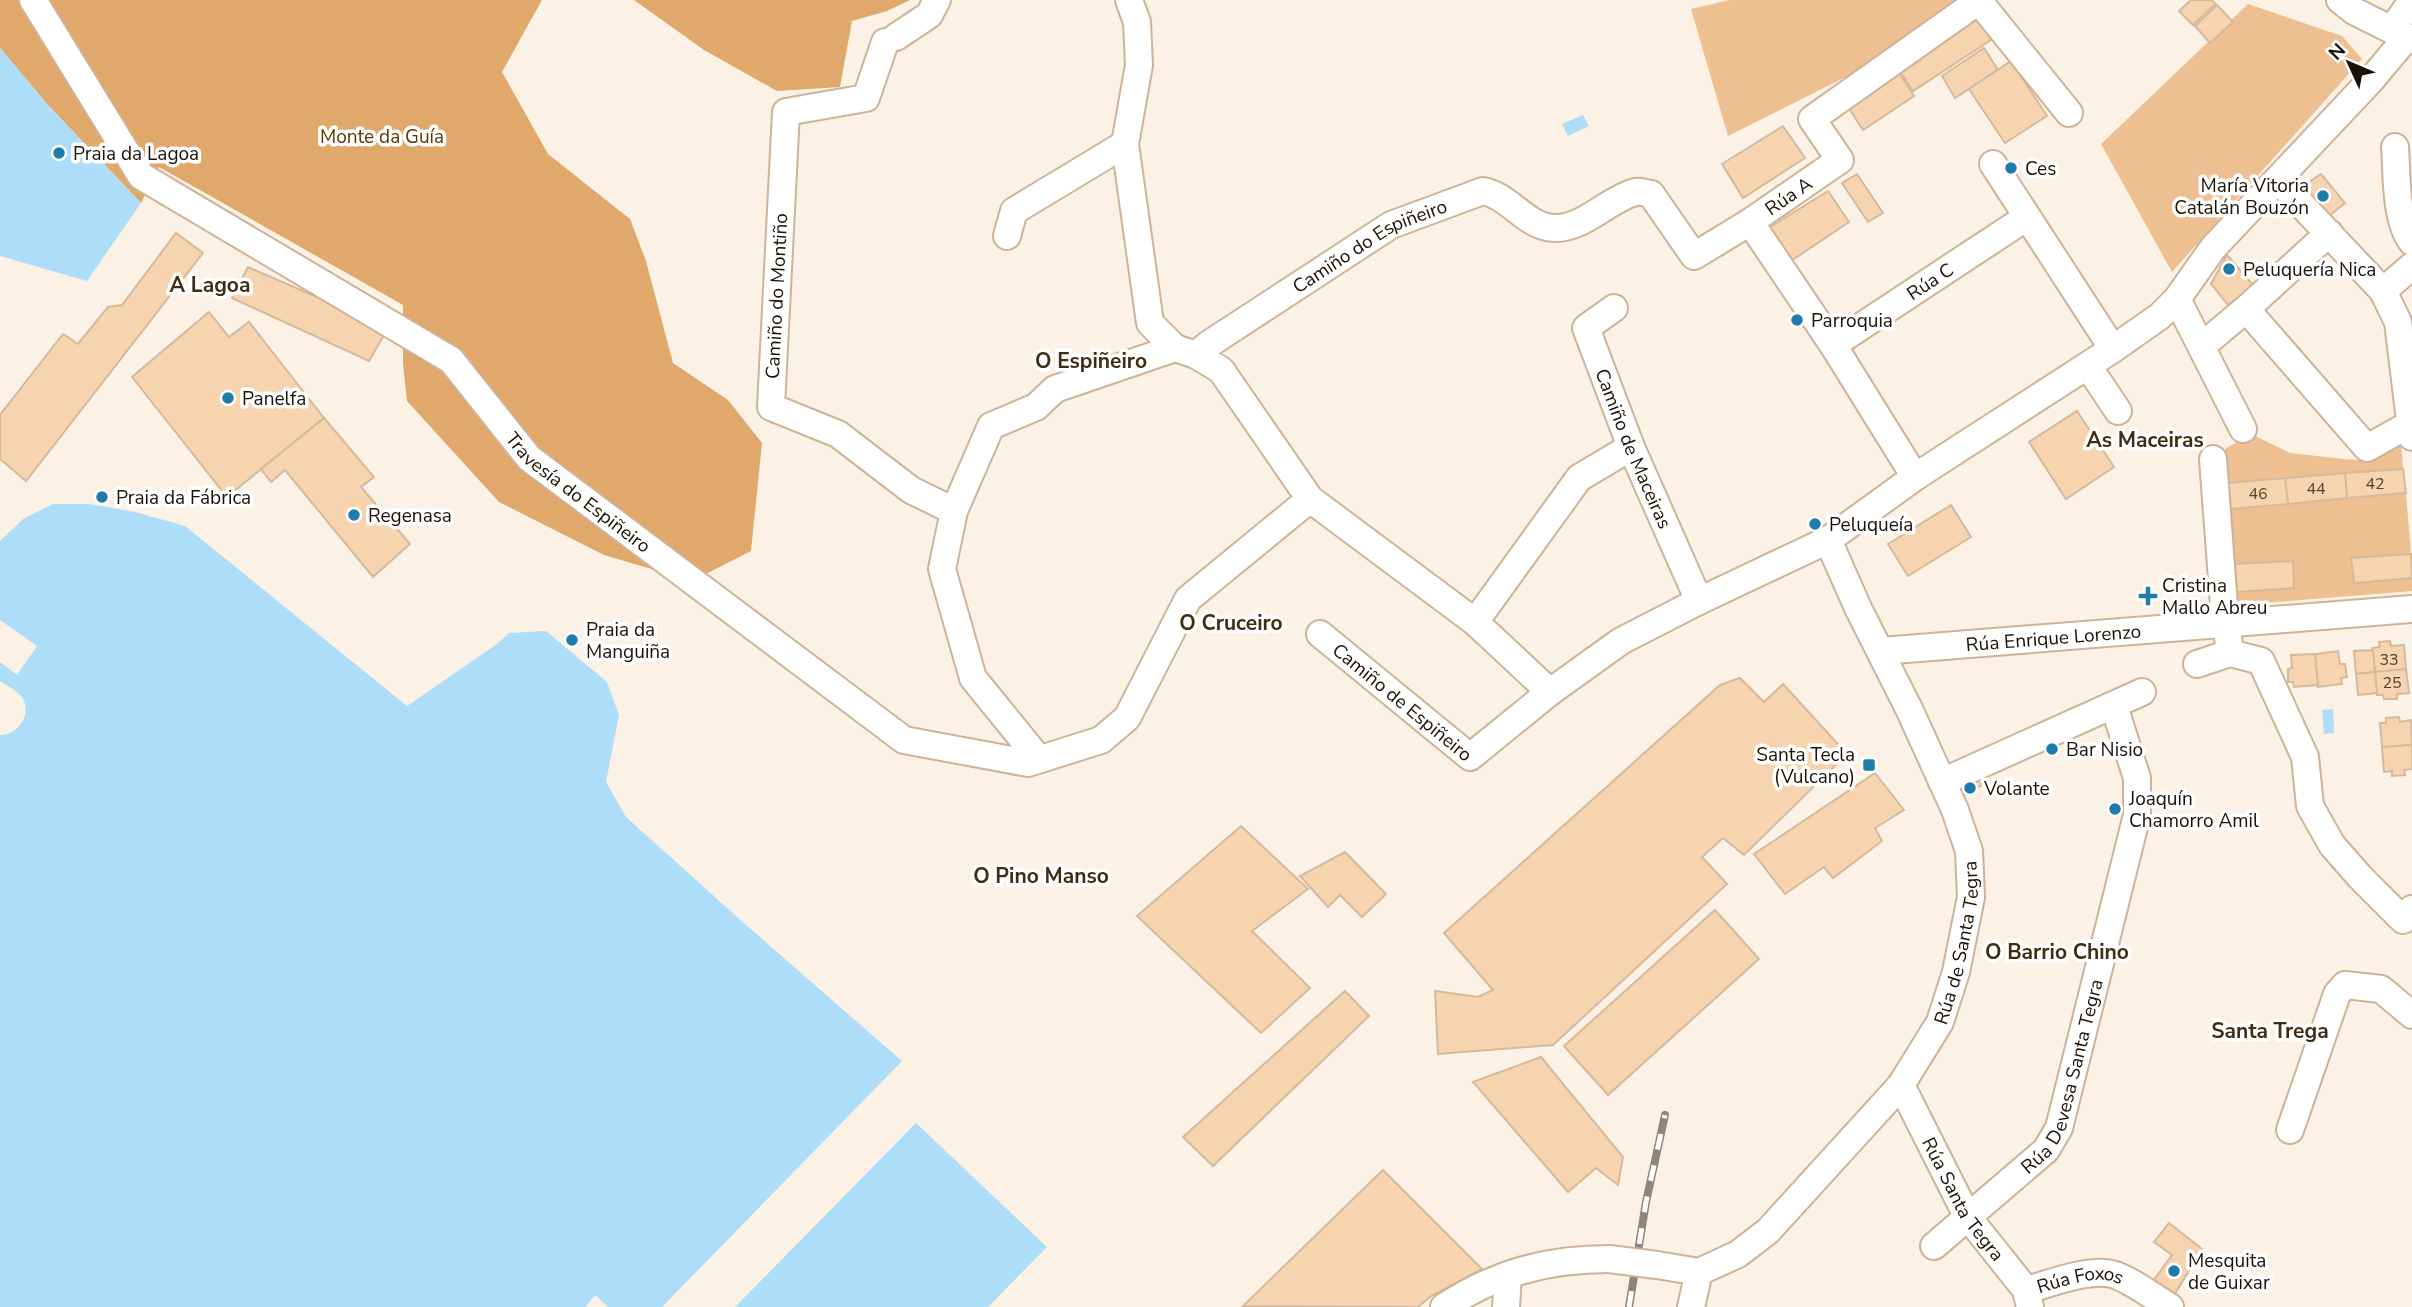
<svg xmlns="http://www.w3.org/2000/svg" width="2412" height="1307" font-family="'Nunito Sans',sans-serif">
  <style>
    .green { fill: #edbf91 }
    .forest { fill: #e1a86b }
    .water { fill: #aeddf9 }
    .pier { fill: #fcf1e5 }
    .building { fill: #f7d4b0; stroke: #d5b99d; stroke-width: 2 }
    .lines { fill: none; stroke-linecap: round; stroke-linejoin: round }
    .minor-casing { stroke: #ceb397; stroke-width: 30 }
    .minor { stroke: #fff; stroke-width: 26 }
    .rail-casing { stroke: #90857a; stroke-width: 8 }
    .rail { stroke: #fff; stroke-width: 5; stroke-dasharray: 16; stroke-linecap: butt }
    .minor-bridge-casing { stroke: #ceb397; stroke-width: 30; stroke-linecap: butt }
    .minor-bridge { stroke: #fff; stroke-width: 26 }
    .poi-dot { fill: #1d7ca9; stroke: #fff; stroke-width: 2.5 }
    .labels { text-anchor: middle; stroke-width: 7; stroke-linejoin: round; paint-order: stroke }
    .number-label { font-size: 16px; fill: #524231 }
    .park-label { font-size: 19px; fill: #5b3602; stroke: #fff }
    .poi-label { font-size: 19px; fill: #1b1107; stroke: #fff; text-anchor: start }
    .street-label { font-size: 19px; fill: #1b1107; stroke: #fff }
    .neighbourhood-label { font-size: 21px; font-weight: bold; fill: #412b12; stroke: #fff }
  </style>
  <rect width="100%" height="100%" fill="#fcf1e5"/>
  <!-- green -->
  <g class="green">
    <polygon points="1730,0 1975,0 1977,11 1728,136 1691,9"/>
    <polygon points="2248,4 2342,36 2362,59 2172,272 2101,144"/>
    <polygon points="2251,434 2290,453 2343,459 2361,460 2384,451 2401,442 2403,469 2227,483 2225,449"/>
    <polygon points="2406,493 2411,554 2352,558 2354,582 2412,578 2412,591 2239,605 2237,592 2294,588 2293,561 2235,564 2230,509"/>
  </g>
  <!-- forest -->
  <g class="forest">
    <polygon points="0,0 542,0 502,72 548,154 630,219 646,261 673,363 728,400 762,443 751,551 692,581 604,555 499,502 407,401 403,364 403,305 159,167 141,203 47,104 0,48"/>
    <polygon points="634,0 910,0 887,11 852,21 840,87 777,91 704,50"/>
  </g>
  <!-- water -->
  <g class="water">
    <polygon points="0,48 47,104 141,203 87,281 0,256"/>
    <polygon points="1583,115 1589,126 1568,136 1562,124"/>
    <path d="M53,504H89L135,512L185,526L407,706L497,644L509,633L546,631L607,682L619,715L606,782L626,817L746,925L902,1061L662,1307H608L595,1295L585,1307H0V735C20,735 35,709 19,694C14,689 6,685 0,681V541L23,519Z"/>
    <polygon points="2333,709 2334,733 2324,734 2322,710"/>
    <polygon points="916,1123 1047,1247 988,1307 735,1307"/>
  </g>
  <!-- pier -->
  <polygon class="pier" points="0,620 37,646 17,675 0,662"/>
  <!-- building -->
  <g class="building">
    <polygon points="2191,0 2212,0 2215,4 2193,25 2179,11"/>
    <polygon points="2217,5 2233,22 2210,43 2195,26"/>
    <polygon points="1977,11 1994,38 1913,91 1895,64"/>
    <polygon points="1984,48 1998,70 1955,98 1942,76"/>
    <polygon points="2011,61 2047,116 2005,143 1969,89"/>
    <polygon points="1896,68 1914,96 1863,130 1845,102"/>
    <polygon points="1783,126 1805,158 1743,198 1722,164"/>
    <polygon points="1857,174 1883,213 1868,222 1842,183"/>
    <polygon points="2321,174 2345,203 2328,217 2299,189"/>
    <polygon points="1828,191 1849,222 1788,263 1767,229"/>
    <polygon points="176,233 203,253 26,481 0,459 0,415 63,334 78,344 108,307 122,305"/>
    <polygon points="2227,255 2254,286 2228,305 2211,284"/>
    <polygon points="248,267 388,328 369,361 232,298"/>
    <polygon points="209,312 229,337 249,322 324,418 227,497 132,377"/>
    <polygon points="2077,411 2114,467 2066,499 2029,442"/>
    <polygon points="324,418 374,477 361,487 410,544 373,577 285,470 271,482 261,469"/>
    <polygon points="2403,469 2406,493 2347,498 2345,473"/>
    <polygon points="2345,473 2347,498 2288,504 2285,478"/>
    <polygon points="2285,478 2288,504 2230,509 2227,483"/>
    <polygon points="1951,505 1971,537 1908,576 1888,544"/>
    <polygon points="2411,554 2412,578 2354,583 2351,558"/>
    <polygon points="2293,561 2294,588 2237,592 2235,564"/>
    <polygon points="2390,641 2391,646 2404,645 2406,669 2375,672 2372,648 2380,647 2379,642"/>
    <polygon points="2373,650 2375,672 2356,674 2354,651"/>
    <polygon points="2338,651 2340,664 2345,664 2347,677 2341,678 2342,684 2318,687 2315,654"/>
    <polygon points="2315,654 2318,685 2294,687 2293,682 2288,682 2288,669 2292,668 2291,655"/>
    <polygon points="2406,669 2409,693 2397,694 2397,699 2384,699 2383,695 2377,695 2375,672"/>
    <polygon points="2375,672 2377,693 2358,695 2356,674"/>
    <polygon points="1740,678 1764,702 1783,684 1847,754 1744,855 1723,838 1702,857 1727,884 1553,1045 1438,1054 1435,991 1478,997 1493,990 1444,933 1720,685"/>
    <polygon points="2399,717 2400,722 2411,720 2412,745 2382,747 2380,723 2386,723 2386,718"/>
    <polygon points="2412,745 2412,769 2404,770 2405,775 2392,776 2392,771 2384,772 2382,747"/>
    <polygon points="1875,773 1904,810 1875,828 1882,841 1833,878 1824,867 1785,894 1754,854"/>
    <polygon points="1979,777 1982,785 1960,797 1959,790"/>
    <polygon points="1241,826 1308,889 1252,931 1310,988 1261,1033 1137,916"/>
    <polygon points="1345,852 1386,894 1362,917 1340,895 1328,907 1300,876"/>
    <polygon points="1715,910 1759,959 1608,1095 1564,1046"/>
    <polygon points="1345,991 1369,1016 1213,1166 1183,1137"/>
    <polygon points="1541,1057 1623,1157 1618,1185 1596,1168 1568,1192 1473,1082"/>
    <polygon points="1383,1170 1482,1269 1431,1296 1418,1307 1243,1306"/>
    <polygon points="2169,1223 2202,1249 2170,1302 2148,1288 2172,1255 2154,1242"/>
  </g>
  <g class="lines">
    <!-- minor casing -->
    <g class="minor-casing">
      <g id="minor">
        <path id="s1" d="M33,0L141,176L451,360L529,458L904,740L1028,763L1101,740L1127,718L1188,599L1310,499"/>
        <polyline points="1129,0 1137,22 1139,65 1125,144 1150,323 1175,348 1196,355 1221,370 1310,499 1475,622 1550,692 1621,641 1699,601 1828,540 1915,477 2113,349 2160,316 2177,299 2213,248 2371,80 2407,37"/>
        <polyline points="1982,0 1982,5 2069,113"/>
        <polyline points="2340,0 2354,11 2412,40"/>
        <polyline points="2392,29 2412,1"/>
        <polyline points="896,37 929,15 937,0"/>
        <polyline points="885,42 866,98 786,112 771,407 838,434 911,490 954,511"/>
        <path d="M2395,147C2397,175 2395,220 2412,242"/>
        <polyline points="1993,164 2113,349"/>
        <polyline points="2278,180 2383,291 2398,322 2412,437"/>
        <polyline points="1750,222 1833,345 1915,477"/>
        <polyline points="1007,236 1014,211 1125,144"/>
        <polyline points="2383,291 2412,266"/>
        <polyline points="2177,299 2243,429"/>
        <path id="s2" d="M1614,308L1586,328L1631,447L1699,601"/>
        <polyline points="2246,309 2367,448 2410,424"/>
        <path id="s3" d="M1833,345L2027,217"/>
        <polyline points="2202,346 2246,309 2329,233"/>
        <path id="s4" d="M1196,355L1209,344L1391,225L1483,191C1510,196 1527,228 1555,228C1585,228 1607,200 1635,192C1639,191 1646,193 1651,194L1694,256L1750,222L1840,160L1812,119L1980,0"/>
        <polyline points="2088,366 2118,411"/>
        <polyline points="2213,459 2224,606 2230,653 2261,661 2305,757 2310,806 2332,845 2360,877 2403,920 2412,909"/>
        <polyline points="1475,622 1579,478 1631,447"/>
        <path id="s5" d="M1320,634L1470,757L1550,692"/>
        <path id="s6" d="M1881,651L2412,609"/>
        <polyline points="2197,664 2230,653"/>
        <polyline points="1038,758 973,678 942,569 954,511 991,426 1036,407 1055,389 1175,348"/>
        <polyline points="1942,782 2142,692"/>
        <path id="s7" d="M1901,1085L1967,1216L2026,1290L2030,1307"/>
        <polyline points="2290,1130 2337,994 2345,985 2381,989 2412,1015"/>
        <path id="s8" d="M1934,1246L2046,1150L2059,1128L2137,815V778L2114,706"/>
        <polyline points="1657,1265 1699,1272"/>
        <path id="s9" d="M1699,1272L1738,1254L1768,1231L1901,1085L1940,1022L1956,972L1971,897L1969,851L1955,810L1910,711L1858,608L1828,540"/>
        <path id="s10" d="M2026,1290C2049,1284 2089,1268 2112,1274C2128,1278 2155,1298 2170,1307"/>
        <path d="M1444,1307C1496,1273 1547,1259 1609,1259"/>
        <polyline points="1506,1307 1508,1275"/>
        <polyline points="1691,1307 1699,1272"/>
      </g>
    </g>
    <!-- minor -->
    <use href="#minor" class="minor"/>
    <!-- rail casing -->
    <g class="rail-casing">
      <polyline id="rail" points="1629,1307 1646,1202 1665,1115"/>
    </g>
    <!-- rail -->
    <use href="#rail" class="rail"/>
    <!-- minor-bridge casing -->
    <g class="minor-bridge-casing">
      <polyline id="minor-bridge" points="1609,1259 1657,1265"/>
    </g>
    <!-- minor-bridge -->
    <use href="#minor-bridge" class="minor-bridge"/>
  </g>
  <!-- markers -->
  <g class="poi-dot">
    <circle cx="59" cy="153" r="7"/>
    <circle cx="2011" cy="168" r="7"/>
    <circle cx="2323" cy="196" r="7"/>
    <circle cx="2229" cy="269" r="7"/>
    <circle cx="1797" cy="320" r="7"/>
    <circle cx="228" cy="398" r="7"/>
    <circle cx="102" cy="497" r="7"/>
    <circle cx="354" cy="515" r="7"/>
    <circle cx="1815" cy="524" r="7"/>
    <path d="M2144.5 585.5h7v7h7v7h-7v7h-7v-7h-7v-7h7z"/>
    <circle cx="572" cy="640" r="7"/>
    <circle cx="2052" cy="749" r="7"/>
    <rect x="1862" y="758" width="14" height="14" rx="3.5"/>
    <circle cx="1970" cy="788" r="7"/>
    <circle cx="2115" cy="809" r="7"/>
    <circle cx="2174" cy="1271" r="7"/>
  </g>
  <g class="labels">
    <!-- number labels -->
    <g class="number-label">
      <text x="2375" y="489">42</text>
      <text x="2316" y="494">44</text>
      <text x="2258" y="499">46</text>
      <text x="2389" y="665">33</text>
      <text x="2392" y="688">25</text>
    </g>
    <!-- park labels -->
    <g class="park-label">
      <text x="382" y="143">Monte da Guía</text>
    </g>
    <!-- poi labels -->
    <g class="poi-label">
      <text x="73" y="160">Praia da Lagoa</text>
      <text x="2025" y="175">Ces</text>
      <text x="2309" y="192" text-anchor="end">María Vitoria<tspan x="2309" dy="22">Catalán Bouzón</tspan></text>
      <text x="2243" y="276">Peluquería Nica</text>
      <text x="1811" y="327">Parroquia</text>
      <text x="242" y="405">Panelfa</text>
      <text x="116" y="504">Praia da Fábrica</text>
      <text x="368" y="522">Regenasa</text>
      <text x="1829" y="531">Peluqueía</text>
      <text x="2162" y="592">Cristina<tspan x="2162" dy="22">Mallo Abreu</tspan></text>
      <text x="586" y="636">Praia da<tspan x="586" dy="22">Manguiña</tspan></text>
      <text x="2066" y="756">Bar Nisio</text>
      <text x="1855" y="761" text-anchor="end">Santa Tecla<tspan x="1855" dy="22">(Vulcano)</tspan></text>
      <text x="1984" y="795">Volante</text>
      <text x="2129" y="805">Joaquín<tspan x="2129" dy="22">Chamorro Amil</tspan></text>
      <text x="2188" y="1267">Mesquita<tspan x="2188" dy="22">de Guixar</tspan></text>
    </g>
    <!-- street labels -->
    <g class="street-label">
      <text dy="7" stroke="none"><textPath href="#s4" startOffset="707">Rúa A</textPath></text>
      <text dy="7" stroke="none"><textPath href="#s4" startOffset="206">Camiño do Espiñeiro</textPath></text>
      <text dy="7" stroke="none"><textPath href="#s3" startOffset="116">Rúa C</textPath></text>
      <text transform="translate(776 296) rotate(-87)" y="7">Camiño do Montiño</text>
      <text dy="7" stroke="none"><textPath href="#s2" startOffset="164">Camiño de Maceiras</textPath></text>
      <text dy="7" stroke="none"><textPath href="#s1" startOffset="752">Travesía do Espiñeiro</textPath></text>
      <text dy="7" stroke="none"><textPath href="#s6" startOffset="173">Rúa Enrique Lorenzo</textPath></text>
      <text dy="7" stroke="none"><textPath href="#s5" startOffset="107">Camiño de Espiñeiro</textPath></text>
      <text dy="7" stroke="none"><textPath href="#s9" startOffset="434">Rúa de Santa Tegra</textPath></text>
      <text dy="7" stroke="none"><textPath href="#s8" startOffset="222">Rúa Devesa Santa Tegra</textPath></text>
      <text dy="7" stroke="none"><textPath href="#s7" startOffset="130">Rúa Santa Tegra</textPath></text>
      <text dy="7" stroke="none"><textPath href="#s10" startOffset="56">Rúa Foxos</textPath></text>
    </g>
    <!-- neighbourhood labels -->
    <g class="neighbourhood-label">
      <text x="210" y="292">A Lagoa</text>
      <text x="1091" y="368">O Espiñeiro</text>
      <text x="2145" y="447">As Maceiras</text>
      <text x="1231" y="630">O Cruceiro</text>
      <text x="1041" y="883">O Pino Manso</text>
      <text x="2057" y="959">O Barrio Chino</text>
      <text x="2270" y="1038">Santa Trega</text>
    </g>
  </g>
  <!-- north arrow -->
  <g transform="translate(2349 63) rotate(314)" stroke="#ffffff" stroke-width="5" paint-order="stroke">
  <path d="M0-5L12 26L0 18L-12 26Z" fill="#1b1107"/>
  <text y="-10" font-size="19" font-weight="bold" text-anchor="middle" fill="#1b1107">N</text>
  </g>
</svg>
